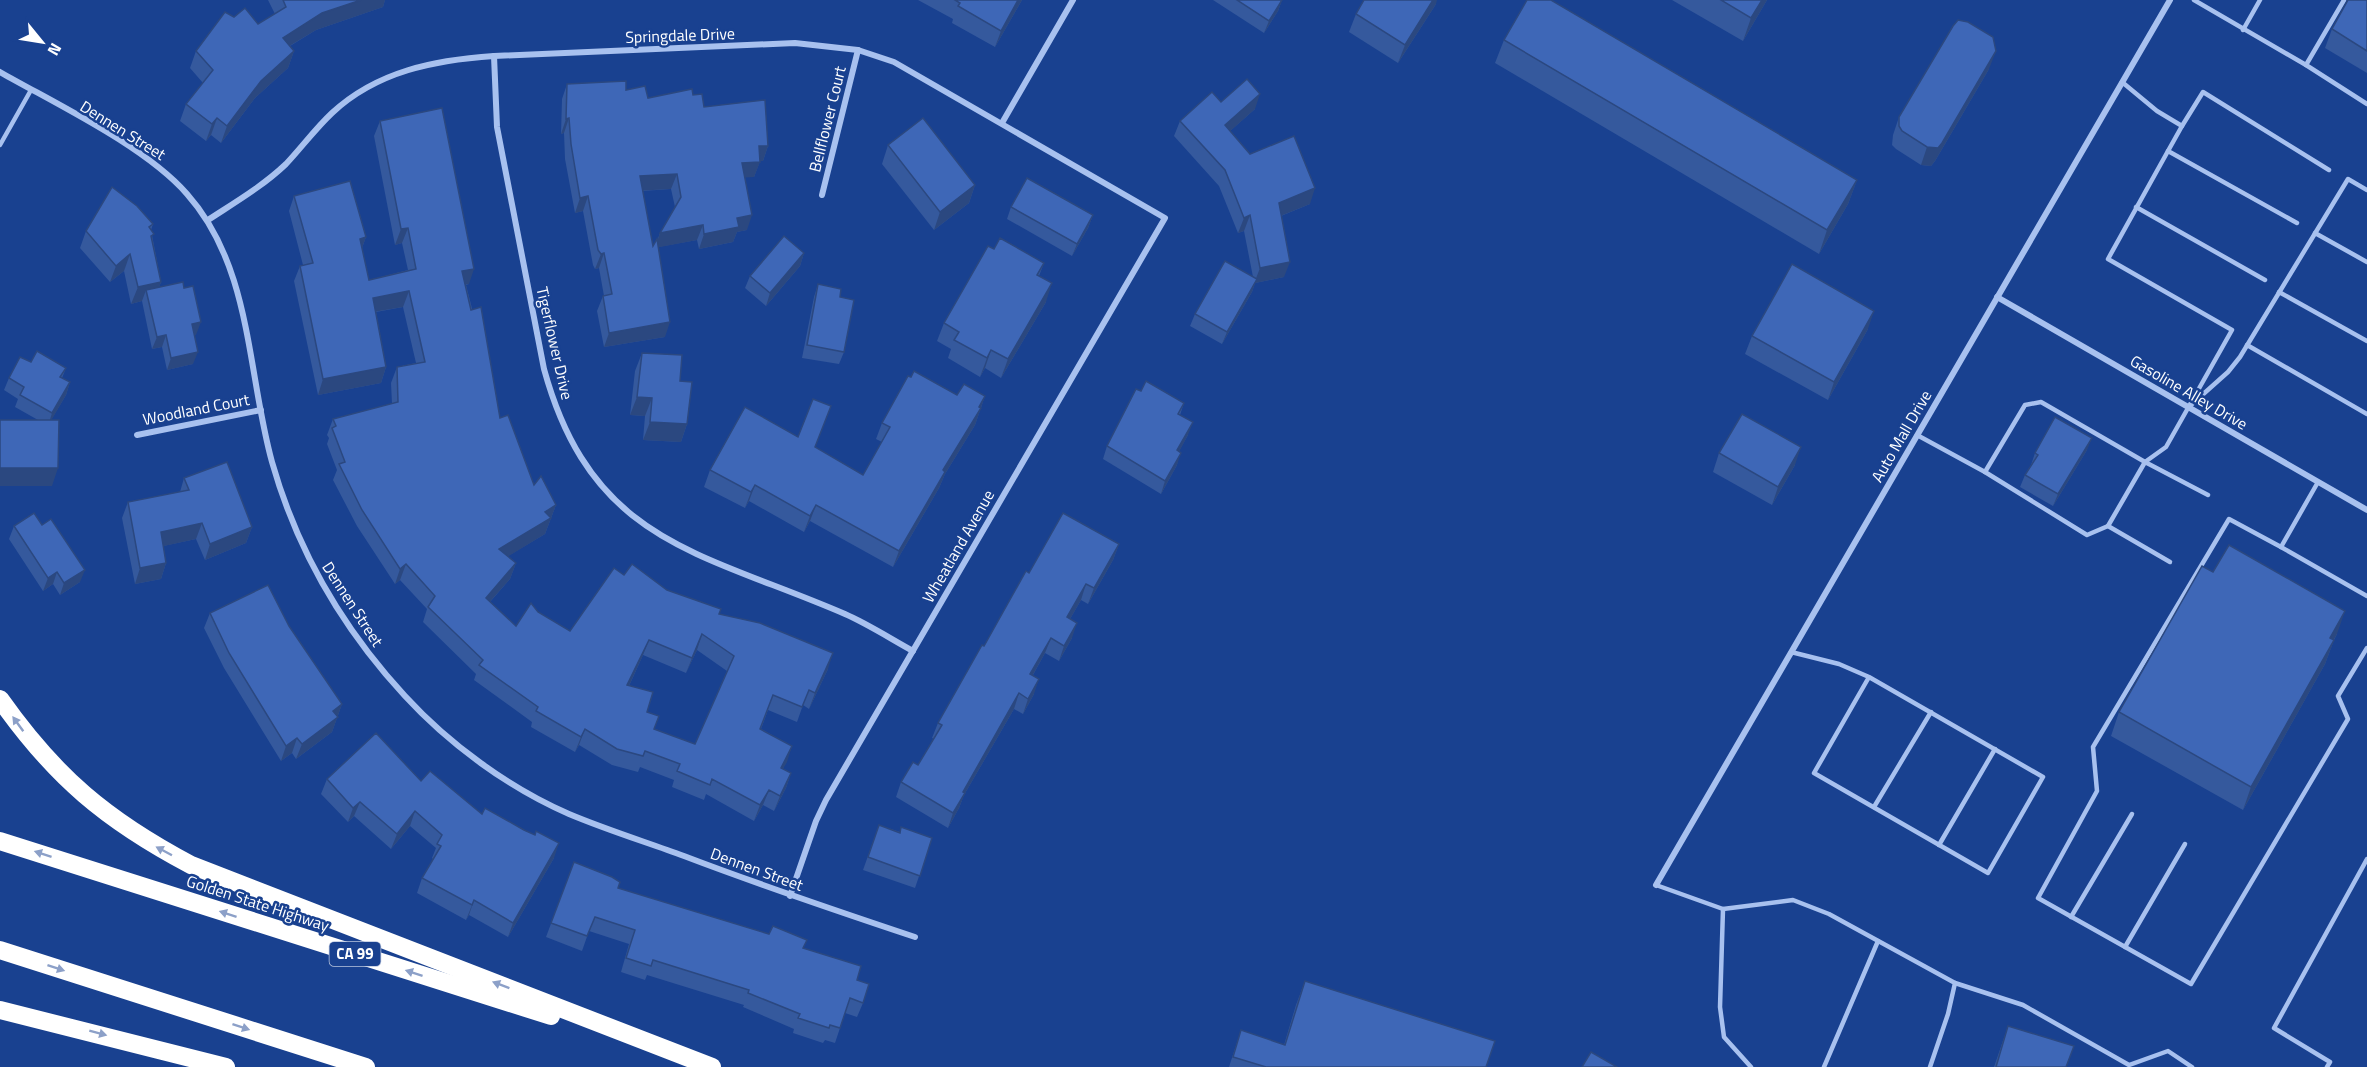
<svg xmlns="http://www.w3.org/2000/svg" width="2367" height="1067" font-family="'Titillium Web',sans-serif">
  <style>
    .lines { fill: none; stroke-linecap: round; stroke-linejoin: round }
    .service { stroke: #a8c1ef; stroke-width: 4.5 }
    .minor { stroke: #a8c1ef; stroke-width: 6 }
    .motorway { stroke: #fff; stroke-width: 18 }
    .wall { fill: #35599d; fill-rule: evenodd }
    .shaded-wall { fill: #2b4880 }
    .building { fill: #3e67b7; stroke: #2b4880; stroke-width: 1.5; fill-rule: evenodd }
    .oneway { fill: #8ca0c8 }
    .labels { text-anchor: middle; stroke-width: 5; stroke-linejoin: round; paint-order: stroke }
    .shield { fill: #194190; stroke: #bac6de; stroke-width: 1.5 }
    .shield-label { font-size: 15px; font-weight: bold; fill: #fff }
    .street-label { font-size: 16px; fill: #fff; stroke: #194190 }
  </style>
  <rect width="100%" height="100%" fill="#194190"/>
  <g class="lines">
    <!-- service -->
    <g class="service">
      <polyline points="2194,0 2306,65 2344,0"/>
      <polyline points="2243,30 2260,0"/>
      <polyline points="2306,65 2367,104"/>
      <polyline points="2122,82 2157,111 2182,126 2203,92 2329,170"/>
      <polyline points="2182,126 2168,151 2297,223"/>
      <polyline points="0,145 31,90"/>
      <polyline points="2136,207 2265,280"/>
      <polyline points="2315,233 2367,262"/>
      <polyline points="2279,292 2367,341"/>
      <polyline points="2247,345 2367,414"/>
      <polyline points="2191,405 2228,372 2240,357 2348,179 2367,190"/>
      <polyline points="1917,435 1985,472 2025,405 2041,402 2145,462 2166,447 2232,330 2108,259 2168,151"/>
      <polyline points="1985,472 2087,535 2108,526 2145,462 2208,495"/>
      <polyline points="2318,482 2281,547 2367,596"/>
      <polyline points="2108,526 2170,562"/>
      <polyline points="2281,547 2229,519 2093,747 2097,791 2038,898 2191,984 2348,719 2338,696 2367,648"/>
      <polyline points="1791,652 1839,664 1869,677 2043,777 1988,873 1814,773 1869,677"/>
      <polyline points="1874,807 1931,712"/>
      <polyline points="1939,845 1995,749"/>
      <polyline points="1656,885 1723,909 1793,900 1829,914 1955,983 1948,1014 1930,1067"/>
      <polyline points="1723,909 1720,1007 1724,1037 1751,1067"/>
      <polyline points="2071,917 2132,814"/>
      <polyline points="2125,947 2185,844"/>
      <polyline points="1955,983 2023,1005 2129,1065 2168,1051 2192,1067"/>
      <polyline points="1824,1067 1878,941"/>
      <polyline points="2327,1067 2330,1062 2274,1028 2367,859"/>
    </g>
    <!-- minor -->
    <g class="minor">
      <path d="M494,56L497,127L544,369C592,543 699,551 845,614C868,624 891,639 913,651"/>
      <path d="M0,72C56,104 145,146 187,194C252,267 247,372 272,462C297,550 343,629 405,696C449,744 509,788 569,814C607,830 646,842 684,856C760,885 837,911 915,937"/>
      <polyline points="1002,123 1073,0"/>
      <polyline points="822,195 858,50"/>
      <path d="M208,220C234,203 263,186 286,164C302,147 315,129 332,113C377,71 435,60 494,56L795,43L858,50L894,62L1165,218L826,800L816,821L790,896"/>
      <polyline points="1997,297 2367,510"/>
      <polyline points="137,435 261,410"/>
      <polyline points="1656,885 2170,0"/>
    </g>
    <!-- motorway -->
    <g class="motorway">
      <path d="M0,699C55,777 106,820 191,865L712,1067"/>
      <polyline points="0,841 551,1016"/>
      <polyline points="0,950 366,1067"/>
      <polyline points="0,1010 226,1067"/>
    </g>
  </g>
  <!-- wall -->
  <g class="wall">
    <polygon points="268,0 385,0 383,7 316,30 290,46 294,51 288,68 255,98 221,143 211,135 206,141 180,121 186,104 203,83 190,68 196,51 234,17 258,24 275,14"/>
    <polygon points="918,0 1022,0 995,47 952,23 953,19"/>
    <polygon points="1213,0 1282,0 1278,11 1264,33"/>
    <polygon points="1672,0 1767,0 1743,41"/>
    <polygon points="2367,0 2367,73 2325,48 2332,29"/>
    <polygon points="1436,4 1398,63 1349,32 1356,14"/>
    <polygon points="1504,40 1857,180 1848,204 1819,254 1495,63"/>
    <polygon points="1989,69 1935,161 1931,166 1921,165 1896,149 1892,145 1893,135 1899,117"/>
    <path d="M567,84L626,90L648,98L693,95L704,107L768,146L763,161H760L754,177H745L747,230L737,232L733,242L699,249L697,240L658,247L665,337L604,347L597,311L603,296H604L599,268L595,269L593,265L583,211L575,213L565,159L564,133L561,134L562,99ZM671,189L675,207L660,233L657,241L653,246L642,191Z"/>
    <polygon points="1221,102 1255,109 1230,131 1250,154 1310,204 1281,216 1284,277 1255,283 1252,292 1222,344 1190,326 1195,314 1253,277 1244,231 1238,233 1219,186 1174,136 1180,121"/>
    <path d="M380,121L469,284L466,285L500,418L534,485L556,505L545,534L508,556L516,563L510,579L490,602L516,626L538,612L570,631L624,575L667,590L719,614L828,669L809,709L803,705L797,722L768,710L761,729L792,746L783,769L791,773L786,788L774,811L763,805L754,821L706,794L704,800L672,787L674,780L640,767L638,772L612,765L579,745L575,752L531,727L532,722L474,680L476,674L423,622L427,609L400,580L395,584L357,526L333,480L337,470L327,444L329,438L327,435L333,419L392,404L391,383L397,367L416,363L403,307L376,312L386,367L381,383L318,395L294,281L300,266L303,265L289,211L294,196L366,237L362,248L369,280L408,270L402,243L395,245L374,136ZM697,650L727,671L695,744L655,729L647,712L629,686L643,655L686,673Z"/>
    <polygon points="888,145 975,185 969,203 934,230 882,164"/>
    <polygon points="1011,207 1093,215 1088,228 1072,256 1007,219"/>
    <polygon points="153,224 151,230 161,282 159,287 196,335 194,335 193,364 167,370 162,347 152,349 142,301 131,304 124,271 110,282 80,248 86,231"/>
    <polygon points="994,249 1044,263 1039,276 1046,302 1001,378 985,368 980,377 948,358 951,349 937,341 944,323"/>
    <polygon points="804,253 800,266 766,306 745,288 750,276"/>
    <polygon points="818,284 840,297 844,352 839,364 802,358 814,297"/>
    <polygon points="1868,329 1828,400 1745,354 1752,336"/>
    <polygon points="642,353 680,381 687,424 681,442 643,440 645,416 630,415 635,371"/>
    <polygon points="31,362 66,368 62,378 70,382 66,395 51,420 52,486 38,420 15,407 18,399 4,390 9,378"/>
    <polygon points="1141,391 1184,403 1180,415 1188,435 1179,451 1177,465 1161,494 1103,459 1107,446"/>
    <polygon points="957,395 985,396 975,425 945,474 939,488 893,567 810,521 804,532 749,501 745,508 704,487 710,470 815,447 863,475 882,442 876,439 882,423"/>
    <polygon points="2087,450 2053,506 2020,487 2025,475 2031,465 2035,453"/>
    <polygon points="1719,453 1795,465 1772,505 1713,472"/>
    <polygon points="184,478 252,527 246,543 205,560 196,539 163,546 166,563 161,579 135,584 122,518 128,502 180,492"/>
    <polygon points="42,525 80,582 60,595 53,584 43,591 9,539 14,526"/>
    <polygon points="1119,544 1113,560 1088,604 1081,600 1070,619 1072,638 1059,661 1045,653 1033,675 1034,694 1023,714 1014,709 964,795 959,808 948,828 896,797 901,782 918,765 934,739 932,738 938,723 1029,573"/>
    <polygon points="2213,572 2337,634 2334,640 2325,664 2243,810 2111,736 2119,712"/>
    <polygon points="210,613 289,626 342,704 332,732 296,759 292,753 281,761 224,668 204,628"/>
    <polygon points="327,779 421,781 482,814 554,858 508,937 469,915 466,920 417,893 422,878 433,859 432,858 436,848 410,826 391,849 354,816 348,822 321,794"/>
    <polygon points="879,825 900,832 932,838 915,888 863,870"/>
    <polygon points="574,862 618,888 804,948 857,980 863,1003 857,1017 845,1013 835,1043 825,1040 823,1043 793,1033 794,1029 743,1007 744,1005 647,975 645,980 621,972 629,944 589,931 582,951 546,937"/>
    <polygon points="1305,981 1486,1067 1229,1067 1241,1030 1284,1045 1296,1005"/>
    <polygon points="2008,1026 2066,1067 1994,1067"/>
  </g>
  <!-- shaded-wall -->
  <g class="shaded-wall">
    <polygon points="361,0 385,0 383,7 316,30 276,54 283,38 322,13"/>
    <polygon points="1018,0 1022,0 995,47 1001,31"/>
    <polygon points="1282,0 1278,11 1264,33 1269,21"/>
    <polygon points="1433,0 1437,0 1436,4 1398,63 1405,45"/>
    <polygon points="1762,0 1767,0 1743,41 1751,18"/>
    <polygon points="294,51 288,68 255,98 221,143 227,126 261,81"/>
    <polygon points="1996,51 1989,69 1935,161 1931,166 1921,165 1927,147"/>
    <polygon points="1260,94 1255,109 1219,141 1225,125"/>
    <polygon points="217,118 211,135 206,141 212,124"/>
    <polygon points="569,118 564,133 561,134 566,119"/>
    <polygon points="759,146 768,146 763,161 753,161"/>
    <polygon points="760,162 754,177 737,178 742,163"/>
    <polygon points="677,174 671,189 634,191 640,176"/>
    <polygon points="1857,180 1848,204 1819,254 1827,230"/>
    <polygon points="975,185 969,203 934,230 940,212"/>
    <polygon points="1315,188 1310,204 1273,219 1279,203"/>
    <polygon points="588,196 583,211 575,213 580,198"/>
    <polygon points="752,215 747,230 737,232 733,242 699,249 704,234 737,218"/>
    <polygon points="1093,215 1088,228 1072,256 1077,244"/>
    <polygon points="1250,215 1244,231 1238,233 1244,218"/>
    <polygon points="703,225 697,240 655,248 660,233"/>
    <polygon points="408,228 402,243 395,245 401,229"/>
    <polygon points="366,237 360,253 360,239"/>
    <polygon points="604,253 599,268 595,269 601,254"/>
    <polygon points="804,253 800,266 766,306 770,293"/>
    <polygon points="130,254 124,271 110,282 116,266"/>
    <polygon points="1290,262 1284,277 1255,283 1252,292 1222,344 1227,332 1255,281 1260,268"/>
    <polygon points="474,269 469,284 457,286 462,271"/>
    <polygon points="161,282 155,299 146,290 142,301 131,304 138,287"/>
    <polygon points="1052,283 1046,302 1001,378 1008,359"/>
    <polygon points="409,291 403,307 367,313 373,298"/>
    <polygon points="1874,311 1868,329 1828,400 1834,382"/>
    <polygon points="201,322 196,335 187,337 192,324"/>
    <polygon points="670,322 665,337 604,347 609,333"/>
    <polygon points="166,335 162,347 152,349 157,337"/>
    <polygon points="991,350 985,368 980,377 987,358"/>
    <polygon points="198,352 193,364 167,370 171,358"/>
    <polygon points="386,367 381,383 318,395 323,379"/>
    <polygon points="70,382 66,395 48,426 52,413"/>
    <polygon points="985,396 975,425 945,474 939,488 893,567 899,551 943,470"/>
    <polygon points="637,397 652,398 645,416 630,415"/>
    <polygon points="650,422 687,424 681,442 643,440"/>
    <polygon points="1193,422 1188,435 1173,463 1177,450"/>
    <polygon points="2092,438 2087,450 2053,506 2058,494"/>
    <polygon points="1801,447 1795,465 1772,505 1778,487"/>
    <polygon points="1181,453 1177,465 1161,494 1165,481"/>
    <polygon points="0,468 58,468 52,486 0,486"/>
    <polygon points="755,485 749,501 745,508 751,492"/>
    <polygon points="556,505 545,534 494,565 499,549 545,512"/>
    <polygon points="816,505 810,521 804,532 810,516"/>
    <polygon points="202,523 196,539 155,548 161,532"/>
    <polygon points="252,527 246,543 205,560 210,544"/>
    <polygon points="1119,544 1113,560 1088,604 1094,588"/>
    <polygon points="166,563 161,579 135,584 140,568"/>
    <polygon points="516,563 510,579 480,613 486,598"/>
    <polygon points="406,564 400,580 395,584 400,569"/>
    <polygon points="85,570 80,582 60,595 64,583"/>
    <polygon points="57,572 53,584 43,591 48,578"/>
    <polygon points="1086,584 1081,600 1062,633 1067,617"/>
    <polygon points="2345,611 2337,634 2321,662 2330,638"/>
    <polygon points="1077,623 1072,638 1059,661 1064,646"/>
    <polygon points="702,634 697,650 686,673 692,658"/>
    <polygon points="1051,638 1045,653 1025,689 1030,674"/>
    <polygon points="649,640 643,655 622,701 627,685"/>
    <polygon points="2334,640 2325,664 2243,810 2251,787"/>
    <polygon points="833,653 828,669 809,709 815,693"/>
    <polygon points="1039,679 1034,694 1023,714 1028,699"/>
    <polygon points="1019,693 1014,709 964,795 959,808 948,828 953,813 963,792"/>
    <polygon points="342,704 332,732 296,759 302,744 333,711"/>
    <polygon points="585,729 579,745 575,752 581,737"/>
    <polygon points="297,738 292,753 281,761 286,746"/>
    <polygon points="792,746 787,762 775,783 781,768"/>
    <polygon points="791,773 786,788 774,811 780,796"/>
    <polygon points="769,790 763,805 754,821 760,805"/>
    <polygon points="360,802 354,816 348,822 353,808"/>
    <polygon points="415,811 410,826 391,849 397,834"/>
    <polygon points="559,843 554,858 508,937 513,923"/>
    <polygon points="474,900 469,915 466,920"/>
  </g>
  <!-- building -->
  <g class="building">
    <polygon points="283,0 361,0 322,13 283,38 294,51 261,81 227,126 217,118 212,124 186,104 213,70 196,51 225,12 234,17 245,8 258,24 286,7"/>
    <polygon points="955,0 1018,0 1001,31 958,6 960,3"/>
    <polygon points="1237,0 1282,0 1269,21"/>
    <polygon points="1364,0 1433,0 1405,45 1356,14"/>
    <polygon points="1527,0 1551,0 1857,180 1827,230 1504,40"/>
    <polygon points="1721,0 1762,0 1751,18"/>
    <polygon points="2348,0 2367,0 2367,51 2332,29"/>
    <polygon points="1958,20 1968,22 1993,37 1996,51 1942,143 1938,148 1927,147 1902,131 1899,126 1899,117 1953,26"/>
    <polygon points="1247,79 1260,94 1225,125 1250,154 1294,136 1315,188 1279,203 1290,262 1260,268 1250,215 1244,218 1225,170 1180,121 1212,92 1221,102"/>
    <polygon points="626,81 626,90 645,86 648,98 692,89 693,95 702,94 704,107 765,100 768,146 759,146 760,162 742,163 752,215 737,218 739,227 704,234 703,225 660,233 681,197 677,174 640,176 653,246 657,239 670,322 609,333 603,296 612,294 604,253 601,254 598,250 588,196 580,198 571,144 569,118 566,119 567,84"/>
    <path d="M442,108L474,269L462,271L471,310L481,307L500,418L508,415L534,485L541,476L556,505L545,512L551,518L499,549L516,563L486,598L516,626L531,603L538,612L570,631L614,568L624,575L632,564L667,590L721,609L719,614L760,623L833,653L815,693L809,690L802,707L773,695L760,729L792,746L781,768L791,773L780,796L769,790L760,805L712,779L710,785L677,771L680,764L645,751L643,756L617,749L585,729L581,737L536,711L538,707L479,665L483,660L428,607L435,596L406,564L400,569L362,510L339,464L345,462L332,428L336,426L333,419L398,402L397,367L425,362L409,291L373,298L386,367L323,379L300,266L313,263L294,196L350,181L366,237L360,239L369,280L416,269L408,228L401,229L380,121ZM702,634L734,656L695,744L654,729L659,716L647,712L653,692L627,685L649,640L692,658Z"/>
    <polygon points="923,118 975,185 940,212 888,145"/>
    <polygon points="1027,178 1093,215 1077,244 1011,207"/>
    <polygon points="112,187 137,206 153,224 149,227 154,234 151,236 161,282 138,287 130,254 116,266 86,231"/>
    <polygon points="784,236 804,253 770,293 750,276"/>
    <polygon points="1000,238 1044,263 1037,275 1052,283 1008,359 991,350 987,358 954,340 959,332 944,323 988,246 994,249"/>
    <polygon points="1225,261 1257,279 1227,332 1195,314"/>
    <polygon points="1792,264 1874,311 1834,382 1752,336"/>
    <polygon points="183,282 184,288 193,286 201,322 192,324 198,352 171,358 166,335 157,337 146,290"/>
    <polygon points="818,284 841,289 840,297 854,300 844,352 807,345"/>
    <polygon points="37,351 66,368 60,377 70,382 52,413 20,395 24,387 9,378 20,357 31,362"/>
    <polygon points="642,353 682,355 680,381 692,382 687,424 650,422 652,398 637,397"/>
    <polygon points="914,371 957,395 964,384 985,396 979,407 981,408 943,470 945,472 899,551 816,505 810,516 755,485 751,492 710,470 745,407 798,437 813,399 831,406 815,447 863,475 890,427 882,423 908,376 911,377"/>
    <polygon points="1146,381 1184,403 1178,414 1193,422 1177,450 1181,453 1165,481 1107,446 1136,389 1141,391"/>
    <polygon points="1742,414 1801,447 1778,487 1719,453"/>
    <polygon points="2055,417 2092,438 2058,494 2025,475 2038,455 2035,453"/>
    <polygon points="0,420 59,420 58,468 0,468"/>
    <polygon points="227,462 252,527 210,544 202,523 161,532 166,563 140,568 128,502 189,490 184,478"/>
    <polygon points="34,513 42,525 51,519 85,570 64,583 57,572 48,578 14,526"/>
    <polygon points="1063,513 1119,544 1094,588 1086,584 1067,617 1077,623 1064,646 1051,638 1030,674 1039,679 1028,699 1019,693 963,792 965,793 953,813 901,782 913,762 918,765 942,725 938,723 982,645 984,646 1026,571 1029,573"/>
    <polygon points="2229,545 2345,611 2330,638 2334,640 2251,787 2119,712 2202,566 2213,572"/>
    <polygon points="268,585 289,626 342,704 333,711 338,717 302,744 297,738 286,746 229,653 210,613"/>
    <polygon points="376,733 421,781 430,771 482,814 485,808 524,830 535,835 536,831 559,843 513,923 474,900 472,905 422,878 441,846 437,844 442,835 415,811 397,834 360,802 353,808 327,779"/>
    <polygon points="879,825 900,833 901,827 932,838 920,876 868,857"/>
    <polygon points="574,862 612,877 620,882 618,888 769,934 773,926 807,940 803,948 861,966 857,980 869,984 863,1003 850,998 840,1028 830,1025 829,1028 798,1018 800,1014 748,993 749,990 653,960 651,966 626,958 635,930 595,917 587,936 551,923"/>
    <polygon points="1305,981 1495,1041 1486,1067 1266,1067 1233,1057 1241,1030 1285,1045"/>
    <polygon points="2008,1026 2074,1046 2066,1067 1996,1067"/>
    <polygon points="1591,1052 1617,1067 1582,1067"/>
  </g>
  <!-- one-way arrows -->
  <defs><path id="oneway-solid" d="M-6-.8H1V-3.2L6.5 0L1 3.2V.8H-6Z" transform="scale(1.5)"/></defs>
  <g class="oneway">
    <use href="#oneway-solid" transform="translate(18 724) rotate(-126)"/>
    <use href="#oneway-solid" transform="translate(164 851) rotate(-152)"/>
    <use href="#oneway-solid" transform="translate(43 854) rotate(-162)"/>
    <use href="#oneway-solid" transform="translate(228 914) rotate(-162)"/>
    <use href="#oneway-solid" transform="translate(56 968) rotate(18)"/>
    <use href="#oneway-solid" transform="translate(414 973) rotate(-162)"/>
    <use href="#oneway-solid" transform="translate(501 985) rotate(-159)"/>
    <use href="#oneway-solid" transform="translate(241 1027) rotate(18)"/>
    <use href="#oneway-solid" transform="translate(98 1033) rotate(15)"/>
  </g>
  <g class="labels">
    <!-- shield labels -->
    <rect class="shield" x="329.5" y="942" width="51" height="24" rx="4.5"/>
    <g class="shield-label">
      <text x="355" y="959">CA 99</text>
    </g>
    <!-- street labels -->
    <g class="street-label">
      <text transform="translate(680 35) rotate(-2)" y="6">Springdale Drive</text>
      <text transform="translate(827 119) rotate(-76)" y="6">Bellflower Court</text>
      <text transform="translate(123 130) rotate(32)" y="6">Dennen Street</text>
      <text transform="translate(555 343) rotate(77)" y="6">Tigerflower Drive</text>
      <text transform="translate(2189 392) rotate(30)" y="6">Gasoline Alley Drive</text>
      <text transform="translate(196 409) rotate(-11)" y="6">Woodland Court</text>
      <text transform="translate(1901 436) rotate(-60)" y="6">Auto Mall Drive</text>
      <text transform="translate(958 546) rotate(-60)" y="6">Wheatland Avenue</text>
      <text transform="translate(353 604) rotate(57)" y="6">Dennen Street</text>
      <text transform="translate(757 869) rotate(20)" y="6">Dennen Street</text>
      <text transform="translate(258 903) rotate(18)" y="6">Golden State Highway</text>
    </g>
  </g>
  <!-- north arrow -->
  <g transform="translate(42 42) rotate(120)" stroke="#194190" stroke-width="4.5" paint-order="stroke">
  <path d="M0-4.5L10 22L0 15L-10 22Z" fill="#ffffff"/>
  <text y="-9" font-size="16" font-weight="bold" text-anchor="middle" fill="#ffffff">N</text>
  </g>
</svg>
